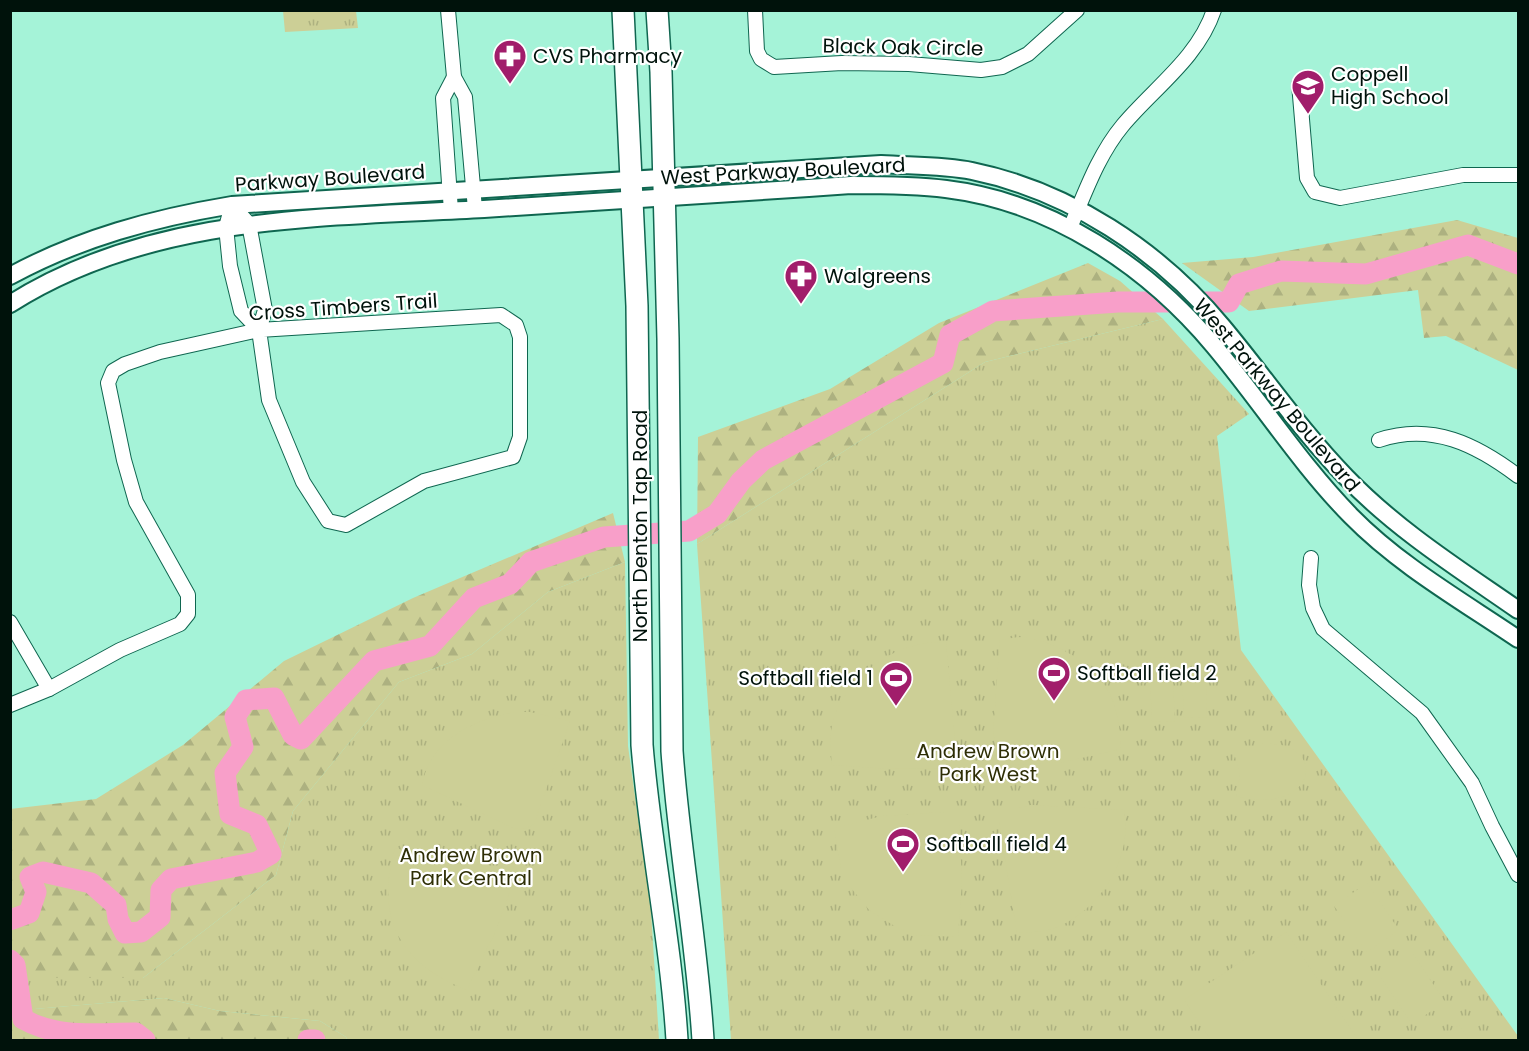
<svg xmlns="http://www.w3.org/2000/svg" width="1529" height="1051" font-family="Poppins,sans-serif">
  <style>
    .forest { fill: url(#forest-firs) }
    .park { fill: url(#park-tufts) }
    .pitch { fill: #cccf96 }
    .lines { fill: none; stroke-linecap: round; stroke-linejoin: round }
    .river { stroke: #f89fc9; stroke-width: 21 }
    .minor-casing { stroke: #0f6650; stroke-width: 16 }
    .tertiary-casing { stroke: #0f6650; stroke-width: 20 }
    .primary-casing { stroke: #0f6650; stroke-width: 24 }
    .minor { stroke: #fff; stroke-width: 14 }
    .tertiary { stroke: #fff; stroke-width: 16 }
    .primary { stroke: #fff; stroke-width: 21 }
    .labels { text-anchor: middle; stroke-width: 4.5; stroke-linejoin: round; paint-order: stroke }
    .street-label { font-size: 20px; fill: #00120b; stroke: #fff }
    .poi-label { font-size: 20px; fill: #00120b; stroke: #fff; text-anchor: start }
    .park-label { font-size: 20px; fill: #2e2e05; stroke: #fff }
  </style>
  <defs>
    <pattern id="forest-firs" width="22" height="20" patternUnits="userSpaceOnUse" patternTransform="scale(1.5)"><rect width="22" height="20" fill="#cccf96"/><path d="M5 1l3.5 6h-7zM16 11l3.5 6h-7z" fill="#adb180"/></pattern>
    <pattern id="park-tufts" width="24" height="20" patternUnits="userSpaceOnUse" patternTransform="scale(1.5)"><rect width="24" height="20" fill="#cccf96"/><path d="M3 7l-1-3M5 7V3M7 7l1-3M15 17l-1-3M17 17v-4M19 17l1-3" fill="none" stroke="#adb180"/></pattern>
  </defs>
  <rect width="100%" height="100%" fill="#a5f3d8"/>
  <!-- forest -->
  <g class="forest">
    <polygon points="1457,220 1518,238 1518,370 1446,336 1424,338 1418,290 1249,311 1182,263 1253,257"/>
    <polygon points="1088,263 1120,281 1163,319 985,362 697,544 698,437 830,389 939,323"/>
    <polygon points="613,513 625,562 548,592 472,654 399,682 293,811 276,875 143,978 11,978 10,809 96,799 183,745 284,661 413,598"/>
    <polygon points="164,998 220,1011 320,1021 346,1037 347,1040 11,1040 10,1011"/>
  </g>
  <!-- park -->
  <g class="park">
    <polygon points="283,11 356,11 358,28 285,32"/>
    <polygon points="1163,319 1249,414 1217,436 1241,650 1518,1036 1518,1040 731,1040 697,544 985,362"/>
    <polygon points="625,562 628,746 651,911 659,1040 347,1040 346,1037 320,1021 220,1011 164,998 11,1011 10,978 143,978 276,875 293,811 399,682 472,654 548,592"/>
  </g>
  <!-- pitch -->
  <g class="pitch">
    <path d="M1018,637C1051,639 1087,659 1105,686C1118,705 1120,728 1121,749L1064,762L1012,765L999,754L993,734L1000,640Z"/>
    <path d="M946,642L956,753L943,768L890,769L832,765C830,747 829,726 837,710C856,669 900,640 946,642Z"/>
    <polygon points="1155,657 1165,658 1171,670 1150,670 1151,661"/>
    <polygon points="1206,675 1207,717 1184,718 1182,676"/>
    <polygon points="1173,679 1175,721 1152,722 1150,680"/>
    <path d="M515,712H530L570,721L534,824L525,829L513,828L422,785C430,740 474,719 515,712Z"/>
    <path d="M1261,744C1331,739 1317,818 1236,796L1240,775L1234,753Z"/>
    <path d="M1031,805L1124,810C1133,857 1102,908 1058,927C1045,932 1030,932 1017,933L999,822L1012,809Z"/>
    <polygon points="945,812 959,824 962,881 958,937 916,935 896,927 869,910 851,888 841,868 834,828 882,816"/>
    <path d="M395,848L501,874L511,880L512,885L497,928L467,990C399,963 375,918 395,848Z"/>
    <polygon points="1367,883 1399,930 1367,952 1334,906"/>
    <polygon points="1286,932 1358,1040 1211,1040 1184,1000"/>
    <polygon points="1413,954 1445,1002 1412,1024 1380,976"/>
    <polygon points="1459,1025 1469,1040 1436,1040"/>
  </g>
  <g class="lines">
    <!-- river -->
    <g class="river">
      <polyline points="10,920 29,913 36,892 30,877 43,872 91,883 116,905 118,919 125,933 141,932 160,917 161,890 171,879 257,862 271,854 257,825 230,814 225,773 243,747 235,717 246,700 274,698 293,735 301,739 374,661 430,646 474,598 510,584 531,562 604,537 689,531 717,514 741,481 763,460 943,363 950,335 993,311 1118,302 1229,302 1239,284 1281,271 1366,274 1468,245 1518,264"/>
      <path d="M10,960L15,965L23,1019C58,1039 96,1033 136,1033L145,1040"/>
      <polyline points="308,1040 315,1040"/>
    </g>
    <!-- minor casing -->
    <g class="minor-casing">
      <g id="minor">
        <polyline points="448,10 454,77 465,97 475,209"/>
        <polyline points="755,10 757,51 761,59 774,67 842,63 909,64 981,70 1002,67 1028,54 1077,10"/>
        <polyline points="1299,84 1307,178 1315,192 1340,198 1463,175 1518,175"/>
        <polyline points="232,205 226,227 230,266 241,311 259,330"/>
        <polyline points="451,211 443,98 454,77"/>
        <path d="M1070,228C1085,193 1098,155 1123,125C1154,88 1198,58 1214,10"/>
        <path d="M1379,440C1432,422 1477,445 1518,476"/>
        <polyline points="1311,558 1309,585 1313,608 1323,629 1422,713 1472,783 1492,826 1518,875"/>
        <polyline points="10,622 49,689"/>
        <polyline points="10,705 49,689 120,650 180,624 188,614 188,595 136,502 124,460 108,383 113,371 125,364 160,352 259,330 501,315 516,325 520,337 520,437 513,457 424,481 346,525 328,521 303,482 269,400 259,330 265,310 249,224 232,205"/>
      </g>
    </g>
    <!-- tertiary casing -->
    <g class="tertiary-casing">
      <g id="tertiary">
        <path d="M10,276C80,238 154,218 232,205L881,164C911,166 943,165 972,171C1069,191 1159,250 1222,326C1264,376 1301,431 1346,477C1397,530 1459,569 1518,610"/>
        <path d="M10,304C152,214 323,218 484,209C607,201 729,194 851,185C883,185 915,185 946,189C1052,202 1147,266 1214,346C1261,402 1300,464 1351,516C1399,565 1462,601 1518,639"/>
      </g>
    </g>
    <!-- primary casing -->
    <g class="primary-casing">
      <g id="primary">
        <path d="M623,10L637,306L642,745C650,844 671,942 677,1040"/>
        <path d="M657,10L661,72L668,339L672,751C679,848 697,943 703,1040"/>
      </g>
    </g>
    <!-- minor -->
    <use href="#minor" class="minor"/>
    <!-- tertiary -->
    <use href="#tertiary" class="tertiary"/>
    <!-- primary -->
    <use href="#primary" class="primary"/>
  </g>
  <!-- icons -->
  <defs>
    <g id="pharmacy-pin" transform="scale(1.725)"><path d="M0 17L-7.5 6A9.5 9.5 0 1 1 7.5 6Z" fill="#a11d6b" stroke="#fff"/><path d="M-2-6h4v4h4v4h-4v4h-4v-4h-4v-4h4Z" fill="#fff"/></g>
    <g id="school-pin" transform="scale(1.725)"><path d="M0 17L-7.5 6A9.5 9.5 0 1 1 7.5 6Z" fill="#a11d6b" stroke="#fff"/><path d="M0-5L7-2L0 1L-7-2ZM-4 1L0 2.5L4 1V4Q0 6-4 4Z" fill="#fff"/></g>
    <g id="stadium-pin" transform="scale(1.725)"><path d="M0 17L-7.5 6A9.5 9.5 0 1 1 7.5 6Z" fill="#a11d6b" stroke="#fff"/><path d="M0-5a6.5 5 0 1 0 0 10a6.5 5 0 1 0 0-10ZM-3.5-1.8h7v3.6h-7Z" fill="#fff"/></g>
  </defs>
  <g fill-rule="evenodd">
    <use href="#pharmacy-pin" x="510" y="56"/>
    <use href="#school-pin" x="1308" y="86"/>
    <use href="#pharmacy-pin" x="801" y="276"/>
    <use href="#stadium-pin" x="1054" y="673"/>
    <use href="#stadium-pin" x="896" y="678"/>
    <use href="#stadium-pin" x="903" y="844"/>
  </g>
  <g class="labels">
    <!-- street labels -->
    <g class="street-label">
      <text transform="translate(903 47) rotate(1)" y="7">Black Oak Circle</text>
      <text transform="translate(783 171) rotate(-3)" y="7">West Parkway Boulevard</text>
      <text transform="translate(330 178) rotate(-4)" y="7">Parkway Boulevard</text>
      <text transform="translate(343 307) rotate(-4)" y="7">Cross Timbers Trail</text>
      <text transform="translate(1277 395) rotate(50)" y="7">West Parkway Boulevard</text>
      <text transform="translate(640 526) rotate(-90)" y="7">North Denton Tap Road</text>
    </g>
    <!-- poi labels -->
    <g class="poi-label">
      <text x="533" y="63">CVS Pharmacy</text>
      <text x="1331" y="81">Coppell<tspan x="1331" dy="23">High School</tspan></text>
      <text x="824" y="283">Walgreens</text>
      <text x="1077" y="680">Softball field 2</text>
      <text x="873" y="685" text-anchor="end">Softball field 1</text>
      <text x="926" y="851">Softball field 4</text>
    </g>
    <!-- park labels -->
    <g class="park-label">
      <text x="988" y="758">Andrew Brown<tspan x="988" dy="23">Park West</tspan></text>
      <text x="471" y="862">Andrew Brown<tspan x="471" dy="23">Park Central</tspan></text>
    </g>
  </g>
  <!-- border -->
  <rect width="1529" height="1051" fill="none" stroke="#00120b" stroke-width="24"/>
</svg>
